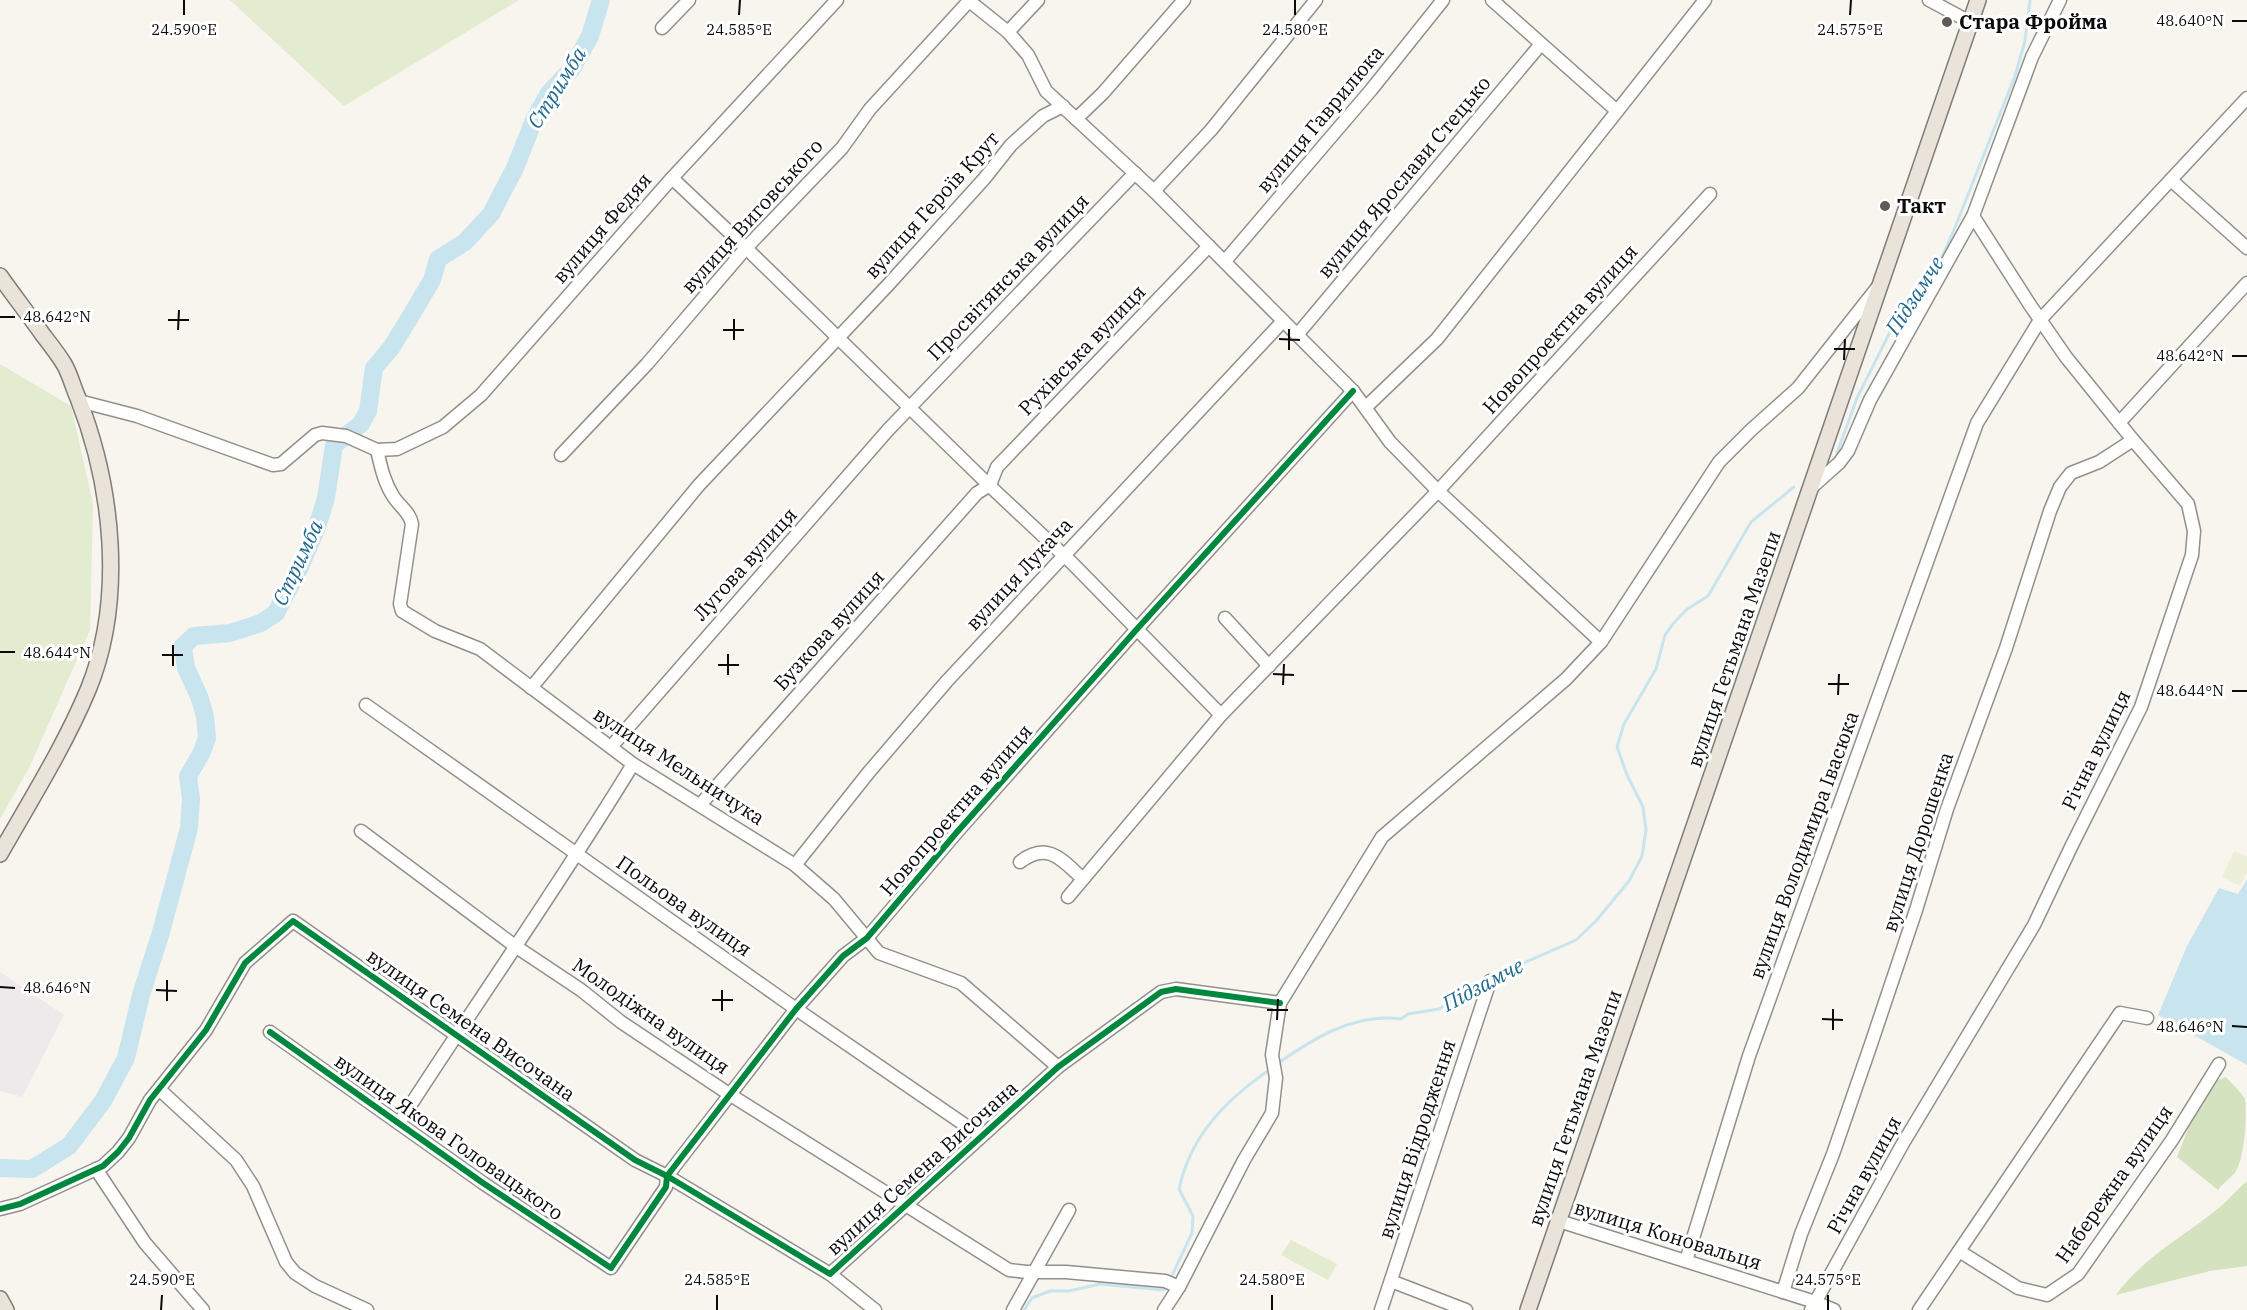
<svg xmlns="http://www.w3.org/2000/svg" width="2247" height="1310" font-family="'IBM Plex Serif',serif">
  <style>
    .industrial { fill: #eee9eb }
    .green { fill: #e3ebd0 }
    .forest { fill: #d5e2bf }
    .pitch { fill: #ecf0d9 }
    .water { fill: #c8e5ef }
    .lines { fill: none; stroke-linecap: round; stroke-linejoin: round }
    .stream { stroke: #c8e5ef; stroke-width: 3 }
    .river { stroke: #c8e5ef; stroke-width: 18 }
    .minor-casing { stroke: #91908d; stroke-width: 15 }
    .major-casing { stroke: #7e7d7a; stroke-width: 18 }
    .minor { stroke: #fefefc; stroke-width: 12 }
    .major { stroke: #e9e3d9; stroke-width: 15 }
    .cycleway-casing { stroke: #fff; stroke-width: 10 }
    .cycleway { stroke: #00873e; stroke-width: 6 }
    .ticks { fill: none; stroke: #0a0a0a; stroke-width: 2 }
    .poi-dot { fill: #5d5c5a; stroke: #fff; stroke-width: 2 }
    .labels { text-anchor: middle; stroke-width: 6; stroke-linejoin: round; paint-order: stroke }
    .poi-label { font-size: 20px; font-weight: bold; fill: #0a0a0a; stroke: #fff; text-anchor: start }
    .street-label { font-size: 20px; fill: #0a0a0a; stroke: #fff }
    .water-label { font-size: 21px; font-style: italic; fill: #21698e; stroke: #fff }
    .ticks-label { font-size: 15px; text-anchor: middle; fill: #0a0a0a; stroke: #fff; stroke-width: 6; stroke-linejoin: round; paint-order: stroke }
  </style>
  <rect width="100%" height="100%" fill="#f8f5ee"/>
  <!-- industrial -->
  <polygon class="industrial" points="0,972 64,1015 22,1097 0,1091"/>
  <!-- green -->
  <g class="green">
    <polygon points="230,0 519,0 344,106"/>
    <polygon points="0,364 71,406 93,504 90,630 29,768 0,819"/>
    <polygon points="1291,1240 1337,1264 1328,1280 1281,1255"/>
  </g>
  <!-- forest -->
  <g class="forest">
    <path d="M2226,1077C2232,1084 2241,1092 2245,1099C2247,1116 2245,1153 2237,1169C2234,1177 2223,1182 2218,1190L2177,1157L2190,1124L2215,1081Z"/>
    <path d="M2247,1181V1266L2210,1271L2116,1295C2143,1257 2185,1236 2220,1207C2229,1199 2238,1189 2247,1181Z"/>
  </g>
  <!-- pitch -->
  <polygon class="pitch" points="2234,851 2247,856 2247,872 2240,886 2222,877"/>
  <!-- water -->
  <polygon class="water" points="2247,879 2247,1065 2158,1015 2187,946 2219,888 2238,894"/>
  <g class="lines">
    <!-- stream -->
    <g class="stream">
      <polyline points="1837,453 1857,398 1893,326 1922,290 1939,264 1956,225 2015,76 2025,41 2030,0"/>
      <polyline points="1492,977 1576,940 1596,921 1629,881 1642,856 1646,830 1643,807 1627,775 1617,747 1624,724 1656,669 1665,635 1673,624 1686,610 1708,596 1751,522 1794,487"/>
      <path d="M1277,1064C1314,1038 1354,1013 1401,1019L1408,1014L1439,1009L1486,980"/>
      <path d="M1170,1280L1192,1233L1193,1216L1179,1189C1191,1134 1227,1099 1272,1068"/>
      <polyline points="1024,1310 1032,1298 1050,1291 1069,1291 1100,1284 1163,1290 1167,1286"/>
    </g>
    <!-- river -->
    <polyline class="river" points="0,1168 32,1169 69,1146 103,1101 126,1058 141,995 161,932 189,828 191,799 188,776 201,754 207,738 205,716 199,696 186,668 183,646 194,636 230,633 261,623 276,613 300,567 317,527 326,498 334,445 361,424 368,411 374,368 391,348 409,319 432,280 438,259 465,242 491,214 515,168 534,120 549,93 571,70 590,36 601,0"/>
    <!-- minor casing -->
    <g class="minor-casing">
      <g id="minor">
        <polyline points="968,0 1008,32 1028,55 1046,91 1154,191 1353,391 1390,442 1438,491 1601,642"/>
        <polyline points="1492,0 1617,111"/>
        <polyline points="1929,0 1970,22"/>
        <polyline points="662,28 689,0"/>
        <polyline points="1008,32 1038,0"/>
        <polyline points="1076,119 1103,93 1184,0"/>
        <polyline points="672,178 746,248 993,489 1072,563 1221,715"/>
        <polyline points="2171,180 2247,248"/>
        <polyline points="1154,191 1211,130 1316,0"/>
        <polyline points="1225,261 1371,90 1443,0"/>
        <polyline points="1297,335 1541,44"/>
        <polyline points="79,401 137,416 273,465 281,464 315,435 322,433 346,436 377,450 397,449 443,427 481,395 672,178 837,0"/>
        <polyline points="1366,407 1437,339 1705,0"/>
        <polyline points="2119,423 2247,283"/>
        <path d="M377,450C381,467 384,482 393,496C399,506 410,512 412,524L400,604L402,611L435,631L480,649L633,764L795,865L834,899L879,953L961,983L1058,1067"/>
        <polyline points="561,455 647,364 746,248 842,148 870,109 969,1"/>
        <polyline points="1811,488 1839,463 1848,451 1870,400 1973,216 2032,57 2060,0"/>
        <polyline points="1225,618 1269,666"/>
        <polyline points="531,688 699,485 888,285 984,179 1011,145 1043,116 1063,106"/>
        <polyline points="366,705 796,1009 981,1136"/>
        <polyline points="611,747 888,430 1135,173"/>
        <polyline points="700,805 977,493 990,485 997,467 1209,246"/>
        <polyline points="361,831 515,946 581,990 621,1022 729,1094 1009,1270 1026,1272 1066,1272 1165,1281 1179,1287"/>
        <path d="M1020,862C1048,840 1063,861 1083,879"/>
        <polyline points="795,865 869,772 947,681 1283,321"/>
        <polyline points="1068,897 1221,715 1438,491 1710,194"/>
        <polyline points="270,1032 483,1183 611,1268 666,1187 667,1176 796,1009 843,956 867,938 957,832 1137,629 1353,391"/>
        <polyline points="160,1090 236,1160 253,1186 286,1262 295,1273 315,1286 367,1310"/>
        <path d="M399,1123C476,1003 559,886 633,764"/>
        <polyline points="96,1169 145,1243 203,1310"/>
        <polyline points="0,1209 20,1204 81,1176 103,1166 118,1152 129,1138 150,1100 206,1030 245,963 293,921 635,1160 667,1176 830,1274 1058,1067 1161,992 1176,989 1280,1003"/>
        <polyline points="1559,1221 1815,1302 1834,1310"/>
        <polyline points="1959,1251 2120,1013 2147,1018"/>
        <polyline points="1686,1261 1749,1056 1977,423 2040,320 2247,98"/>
        <polyline points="830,1274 875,1310"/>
        <polyline points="1391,1281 1466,1310"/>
        <polyline points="1783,1292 1801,1234 1833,1154 1870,1047 1916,910 1947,809 2006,648 2050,511 2060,487 2071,473 2099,462 2133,440"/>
        <polyline points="1013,1310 1069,1210"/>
        <polyline points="1164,1310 1179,1287 1244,1160 1272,1113 1276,1078 1272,1055 1280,1003 1382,837 1566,679 1601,642 1719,462 1751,430 1798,388 1877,288"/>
        <polyline points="1381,1310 1490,981"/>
        <polyline points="1811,1310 1902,1145 2034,925 2072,845 2141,707 2192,555 2194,531 2188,504 2133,440 2066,357 2030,305 1973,216"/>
        <polyline points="1919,1310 1959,1251 2018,1288 2047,1295 2078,1274 2172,1140 2219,1064"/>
      </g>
    </g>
    <!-- major casing -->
    <g class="major-casing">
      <g id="major">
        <path d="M0,276C14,296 29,315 43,335C50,344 58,354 64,364C70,374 73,387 78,398C113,487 125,600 88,690C64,747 30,801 0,854"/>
        <polyline points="0,1299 6,1310"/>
        <polyline points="1528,1310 1978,0"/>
      </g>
    </g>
    <!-- minor -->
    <use href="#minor" class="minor"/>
    <!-- major -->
    <use href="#major" class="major"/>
    <!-- cycleway casing -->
    <g class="cycleway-casing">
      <g id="cycleway">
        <polyline points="270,1032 483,1183 611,1268 666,1187 667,1176 796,1009 843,956 867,938 957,832 1137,629 1353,391"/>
        <polyline points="0,1209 20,1204 81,1176 103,1166 118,1152 129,1138 150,1100 206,1030 245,963 293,921 635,1160 667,1176 830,1274 1058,1067 1161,992 1176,989 1280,1003"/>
      </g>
    </g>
    <!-- cycleway -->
    <use href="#cycleway" class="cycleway"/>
  </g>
  <!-- ticks -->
  <path class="ticks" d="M184,15V0M739,15L740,0M1295,15V0M1850,15L1851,0M2232,21H2247M0,317H15M168,320H189M178,330L179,310M723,330H744M1279,339L1300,340M734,340V319M1834,349H1855M1289,350V329M2232,356H2247M1844,360L1845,339M0,652H15M162,655H183M718,665H739M173,666V645M1273,674L1294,675M728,675V654M1828,684H1849M1283,685L1284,664M2232,691H2247M1838,695L1839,674M0,987L15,988M156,990L177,991M712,1000H733M167,1001V980M1267,1010H1288M722,1011V990M1822,1019L1843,1020M1277,1020L1278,999M2232,1026L2247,1027M1833,1030V1009M161,1310L162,1295M717,1310V1295M1272,1310V1295M1828,1310V1295"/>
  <!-- markers -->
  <g class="poi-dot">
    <circle cx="1947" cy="22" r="6"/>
    <circle cx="1885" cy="206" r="6"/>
  </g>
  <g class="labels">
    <!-- poi labels -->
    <g class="poi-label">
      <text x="1959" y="29">Стара Фройма</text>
      <text x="1897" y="213">Такт</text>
    </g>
    <!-- street labels -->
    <g class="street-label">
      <text transform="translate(1320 119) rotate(-50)" y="7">вулиця Гаврилюка</text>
      <text transform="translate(1404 177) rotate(-50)" y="7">вулиця Ярослави Стецько</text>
      <text transform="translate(932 205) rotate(-48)" y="7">вулиця Героїв Крут</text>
      <text transform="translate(752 216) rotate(-48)" y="7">вулиця Виговського</text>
      <text transform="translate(602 228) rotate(-49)" y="7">вулиця Федяя</text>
      <text transform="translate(1008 277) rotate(-46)" y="7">Просвітянська вулиця</text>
      <text transform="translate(1560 329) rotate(-48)" y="7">Новопроектна вулиця</text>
      <text transform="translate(1082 350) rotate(-46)" y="7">Рухівська вулиця</text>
      <text transform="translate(745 564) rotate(-48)" y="7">Лугова вулиця</text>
      <text transform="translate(1019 574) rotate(-47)" y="7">вулиця Лукача</text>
      <text transform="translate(829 630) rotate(-48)" y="7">Бузкова вулиця</text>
      <text transform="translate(1734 649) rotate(-71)" y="7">вулиця Гетьмана Мазепи</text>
      <text transform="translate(2096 750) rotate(-64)" y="7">Річна вулиця</text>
      <text transform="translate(679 766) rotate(33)" y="7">вулиця Мельничука</text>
      <text transform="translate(956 810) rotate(-49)" y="7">Новопроектна вулиця</text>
      <text transform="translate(1918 842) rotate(-72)" y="7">вулиця Дорошенка</text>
      <text transform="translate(1804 845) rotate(-70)" y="7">вулиця Володимира Івасюка</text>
      <text transform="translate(684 906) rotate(35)" y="7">Польова вулиця</text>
      <text transform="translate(651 1016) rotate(35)" y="7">Молодіжна вулиця</text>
      <text transform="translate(471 1025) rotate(35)" y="7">вулиця Семена Височана</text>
      <text transform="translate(1575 1108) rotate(-71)" y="7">вулиця Гетьмана Мазепи</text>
      <text transform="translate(449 1137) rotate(35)" y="7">вулиця Якова Головацького</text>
      <text transform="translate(1417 1139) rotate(-72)" y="7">вулиця Відродження</text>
      <text transform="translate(922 1168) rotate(-42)" y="7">вулиця Семена Височана</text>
      <text transform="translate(1864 1175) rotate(-61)" y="7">Річна вулиця</text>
      <text transform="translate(2114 1184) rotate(-55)" y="7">Набережна вулиця</text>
      <text transform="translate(1668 1235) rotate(17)" y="7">вулиця Коновальця</text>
    </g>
    <!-- water labels -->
    <g class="water-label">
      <text transform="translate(557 88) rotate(-58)" y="7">Стримба</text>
      <text transform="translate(1915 296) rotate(-57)" y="7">Підзамче</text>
      <text transform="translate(298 563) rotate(-65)" y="7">Стримба</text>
      <text transform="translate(1483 985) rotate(-28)" y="7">Підзамче</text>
    </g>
  </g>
  <g class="ticks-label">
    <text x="2190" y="26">48.640°N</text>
    <text x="184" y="35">24.590°E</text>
    <text x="739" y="35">24.585°E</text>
    <text x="1295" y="35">24.580°E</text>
    <text x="1850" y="35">24.575°E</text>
    <text x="57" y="322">48.642°N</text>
    <text x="2190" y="361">48.642°N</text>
    <text x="57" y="658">48.644°N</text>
    <text x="2190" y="696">48.644°N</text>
    <text x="57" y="993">48.646°N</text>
    <text x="2190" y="1032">48.646°N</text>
    <text x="162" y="1285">24.590°E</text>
    <text x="717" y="1285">24.585°E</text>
    <text x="1272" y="1285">24.580°E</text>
    <text x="1828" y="1285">24.575°E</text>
  </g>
</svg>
